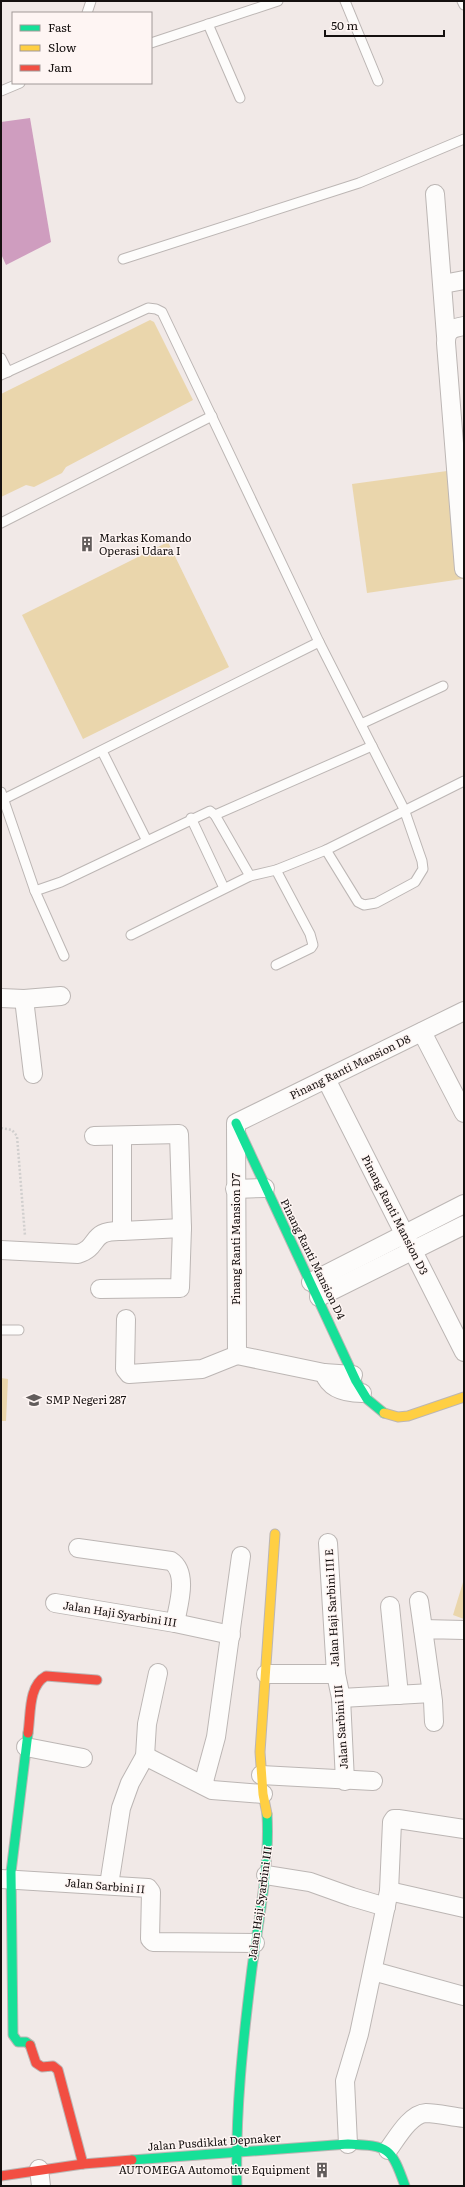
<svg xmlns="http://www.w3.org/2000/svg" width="465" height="2187" font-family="Literata,serif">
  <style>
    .green { fill: #ead6ac }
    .water { fill: #cf9dbf }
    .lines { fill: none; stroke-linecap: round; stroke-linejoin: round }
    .lane-casing { stroke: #bcb6b4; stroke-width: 11 }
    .street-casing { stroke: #bcb6b4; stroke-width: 20 }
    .fast-casing { stroke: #bcb6b4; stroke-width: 11 }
    .slow-casing { stroke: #bcb6b4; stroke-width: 11 }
    .jam-casing { stroke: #bcb6b4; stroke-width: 11 }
    .path { stroke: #d1cfce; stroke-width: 2.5; stroke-dasharray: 2 2; stroke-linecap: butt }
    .lane { stroke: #fdfcfb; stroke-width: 9 }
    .street { stroke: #fdfcfb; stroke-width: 18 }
    .fast { stroke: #16e098; stroke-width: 9 }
    .slow { stroke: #ffcf43; stroke-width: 9 }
    .jam { stroke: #f24e42; stroke-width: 9 }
    .labels { text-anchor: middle; stroke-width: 3; stroke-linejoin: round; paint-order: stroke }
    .poi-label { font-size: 11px; fill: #15100f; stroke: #fef5f3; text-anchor: start }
    .street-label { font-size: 11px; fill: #15100f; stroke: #fef5f3 }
  </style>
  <rect width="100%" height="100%" fill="#f1e9e7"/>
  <!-- green -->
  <g class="green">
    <polygon points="150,320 154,322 193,400 66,467 62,473 34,487 26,485 1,497 1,394"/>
    <polygon points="447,471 462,579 367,593 352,484"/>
    <polygon points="168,542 229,667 83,739 22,615"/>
    <polygon points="1,1378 8,1379 6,1421 1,1421"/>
    <polygon points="464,1579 464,1619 453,1615"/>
  </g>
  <!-- water -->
  <polygon class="water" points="30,118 51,242 6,265 1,254 1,122"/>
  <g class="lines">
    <!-- lane casing -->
    <g class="lane-casing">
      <g id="lane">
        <polyline points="345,1 378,81"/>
        <polyline points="462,1 464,5"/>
        <polyline points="87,13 91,1"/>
        <polyline points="208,24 240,98"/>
        <polyline points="151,43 278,1"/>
        <polyline points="1,91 20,83"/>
        <polyline points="123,259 359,183 464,139"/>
        <polyline points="1,358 8,372"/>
        <polyline points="1,375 148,308 156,309 162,312 319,642 404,809 422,861 423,869 415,882 376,903 364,905 358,902 326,850"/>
        <polyline points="1,523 212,416"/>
        <polyline points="361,724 443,686"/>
        <polyline points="102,751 146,839"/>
        <polyline points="1,792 35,891 64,956"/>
        <polyline points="4,799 319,642"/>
        <polyline points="215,815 372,746"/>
        <polyline points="191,818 224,888"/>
        <polyline points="276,870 310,934 313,945 311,948 276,965"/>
        <polyline points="35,891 61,882 210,811 215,815 250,876"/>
        <polyline points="131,935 250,876 276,870 326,850 464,781"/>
        <polyline points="1,1330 19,1330"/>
      </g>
    </g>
    <!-- street casing -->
    <g class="street-casing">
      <g id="street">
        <polyline points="435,194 446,336"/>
        <polyline points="443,284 464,280"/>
        <path d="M464,326C452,328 446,330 446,343L464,569"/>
        <polyline points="1,998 24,999 61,996"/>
        <polyline points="24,999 33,1074"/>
        <polyline points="422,1032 464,1113"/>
        <polyline points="326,1079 464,1352"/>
        <polyline points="94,1136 179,1134 182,1228 180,1288 100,1289"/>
        <polyline points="122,1136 122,1231 182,1228"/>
        <polyline points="235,1189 265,1188"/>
        <path d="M1,1250L78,1254C101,1247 88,1230 122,1231"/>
        <polyline points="311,1282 464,1204"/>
        <polyline points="319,1297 464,1225"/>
        <polyline points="126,1319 125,1369 129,1374 202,1369 237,1355"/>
        <polyline points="237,1355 236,1123 464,1011"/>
        <polyline points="237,1355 324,1373 353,1375"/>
        <path d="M324,1373C330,1390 346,1393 362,1393"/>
        <polyline points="328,1543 336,1674 341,1698 345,1781"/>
        <path d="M78,1548L171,1561C189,1573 178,1606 175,1623"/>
        <polyline points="419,1601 423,1629"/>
        <polyline points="55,1603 175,1623 231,1635"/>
        <polyline points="390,1606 399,1695"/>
        <polyline points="266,1674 336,1674"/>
        <polyline points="341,1698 432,1693"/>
        <polyline points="434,1722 433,1701 423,1629 464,1630"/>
        <polyline points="26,1747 83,1758"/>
        <polyline points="145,1756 212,1790 263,1794"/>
        <polyline points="261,1775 373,1781"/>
        <polyline points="203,1785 216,1737 241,1556"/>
        <polyline points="266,1875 310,1882 352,1897 386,1907"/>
        <polyline points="1,1879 148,1888 151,1892 150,1939 153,1942 255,1943"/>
        <polyline points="109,1885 121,1808 130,1783 145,1756 147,1724 158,1673"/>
        <polyline points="389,1891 464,1908"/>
        <polyline points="373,1971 464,1996"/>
        <polyline points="348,2144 345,2081 359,2034 389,1891 392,1822 394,1819 398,1819 464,1829"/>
        <path d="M388,2150C397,2138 410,2114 426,2113C438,2113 452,2117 464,2118"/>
        <polyline points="39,2169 41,2186"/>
      </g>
    </g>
    <!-- fast casing -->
    <g class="fast-casing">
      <g id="fast">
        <polyline points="236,1123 356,1381 367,1399 384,1413"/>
        <polyline points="28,1733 11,1872 13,2035 18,2042 26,2042 30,2045"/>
        <path d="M132,2160L348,2144C389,2146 391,2147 405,2186"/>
        <path d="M237,2186C235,2113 243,2040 252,1968C259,1917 270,1865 267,1814"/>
      </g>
    </g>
    <!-- slow casing -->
    <g class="slow-casing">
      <g id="slow">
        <polyline points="384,1413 398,1417 408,1416 464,1397"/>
        <polyline points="267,1814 263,1794 260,1752 275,1534"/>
      </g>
    </g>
    <!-- jam casing -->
    <g class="jam-casing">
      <g id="jam">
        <path d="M28,1733C31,1714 28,1686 46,1676L97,1680"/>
        <polyline points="30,2045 36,2063 42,2067 53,2066 58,2070 83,2164"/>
        <polyline points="1,2176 83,2164 132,2160"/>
      </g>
    </g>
    <!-- path -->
    <polyline class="path" points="1,1128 12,1130 17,1136 25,1236"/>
    <!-- lane -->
    <use href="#lane" class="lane"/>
    <!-- street -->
    <use href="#street" class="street"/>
    <!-- fast -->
    <use href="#fast" class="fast"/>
    <!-- slow -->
    <use href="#slow" class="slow"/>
    <!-- jam -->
    <use href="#jam" class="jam"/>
  </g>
  <!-- icons -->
  <defs>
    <g id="building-bare" transform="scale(1.2)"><path d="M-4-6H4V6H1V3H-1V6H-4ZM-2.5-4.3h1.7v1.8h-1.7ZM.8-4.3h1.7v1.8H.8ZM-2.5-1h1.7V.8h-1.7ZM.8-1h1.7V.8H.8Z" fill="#625c5b" stroke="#fef5f3" stroke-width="2.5" paint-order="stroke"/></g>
    <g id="school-bare" transform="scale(1.2)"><path d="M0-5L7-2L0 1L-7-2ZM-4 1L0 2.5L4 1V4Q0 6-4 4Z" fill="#625c5b" stroke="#fef5f3" stroke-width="2.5" paint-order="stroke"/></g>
  </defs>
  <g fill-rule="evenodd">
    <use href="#building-bare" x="87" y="544"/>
    <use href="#school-bare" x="34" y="1400"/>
    <use href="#building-bare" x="322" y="2170"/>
  </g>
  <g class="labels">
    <!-- poi labels -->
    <g class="poi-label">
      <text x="99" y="542">Markas Komando<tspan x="99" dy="13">Operasi Udara I</tspan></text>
      <text x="46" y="1404">SMP Negeri 287</text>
      <text x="310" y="2174" text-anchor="end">AUTOMEGA Automotive Equipment</text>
    </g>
    <!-- street labels -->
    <g class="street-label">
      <text transform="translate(350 1067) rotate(-26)" y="4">Pinang Ranti Mansion D8</text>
      <text transform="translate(395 1215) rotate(63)" y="4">Pinang Ranti Mansion D3</text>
      <text transform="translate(236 1239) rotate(-90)" y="4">Pinang Ranti Mansion D7</text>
      <text transform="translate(313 1259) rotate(64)" y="4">Pinang Ranti Mansion D4</text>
      <text transform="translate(332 1608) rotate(-93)" y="4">Jalan Haji Sarbini III E</text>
      <text transform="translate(120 1614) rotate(9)" y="4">Jalan Haji Syarbini III</text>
      <text transform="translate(341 1727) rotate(-94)" y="4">Jalan Sarbini III</text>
      <text transform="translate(105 1886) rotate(5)" y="4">Jalan Sarbini II</text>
      <text transform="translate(260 1903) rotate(-82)" y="4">Jalan Haji Syarbini III</text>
      <text transform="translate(214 2142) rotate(-4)" y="4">Jalan Pusdiklat Depnaker</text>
    </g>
  </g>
  <!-- border -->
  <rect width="465" height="2187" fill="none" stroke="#15100f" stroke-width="4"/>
  <!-- legend -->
  <rect x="12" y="12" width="140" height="72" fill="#fef5f3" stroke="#a19998"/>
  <rect x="20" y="25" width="20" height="6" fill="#16e098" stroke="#a19998"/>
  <text x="48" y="32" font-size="12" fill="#15100f">Fast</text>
  <rect x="20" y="45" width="20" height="6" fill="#ffcf43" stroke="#a19998"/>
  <text x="48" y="52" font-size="12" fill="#15100f">Slow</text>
  <rect x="20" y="65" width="20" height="6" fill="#f24e42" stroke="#a19998"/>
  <text x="48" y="72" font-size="12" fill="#15100f">Jam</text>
  <!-- scale -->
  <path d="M325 30v6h119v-6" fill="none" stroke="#15100f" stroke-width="2"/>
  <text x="331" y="30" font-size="12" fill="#15100f" stroke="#fef5f3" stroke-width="3" paint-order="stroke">50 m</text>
</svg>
